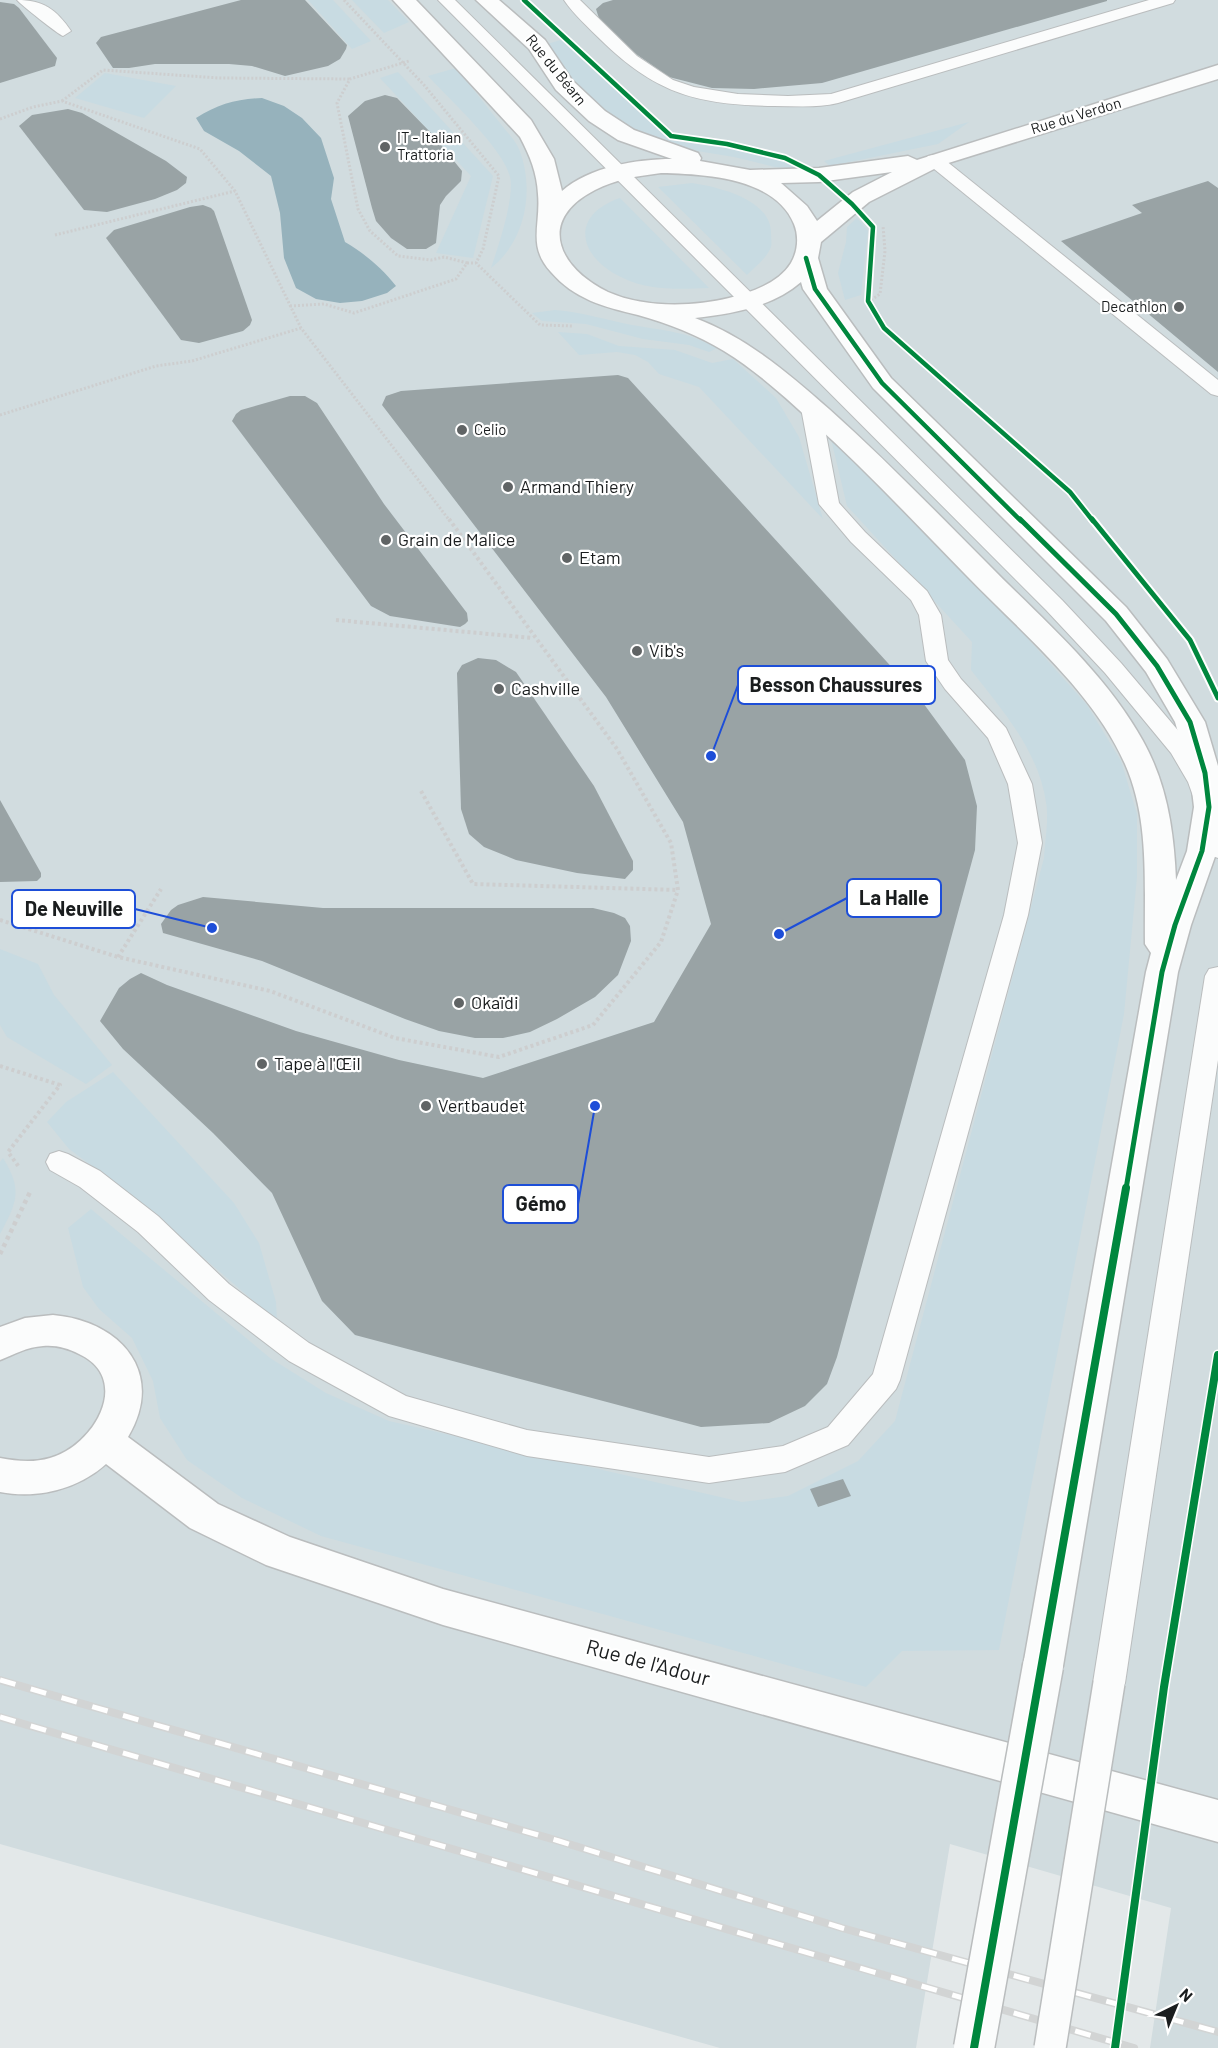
<svg xmlns="http://www.w3.org/2000/svg" width="1218" height="2048" font-family="Barlow,sans-serif">
  <style>
    .built { fill: #d1dcdf }
    .green { fill: #c8dbe2 }
    .water { fill: #96b2bc }
    .building { fill: #99a3a5 }
    .lines { fill: none; stroke-linecap: round; stroke-linejoin: round }
    .service-casing { stroke: #babdbe; stroke-width: 2 }
    .minor-casing { stroke: #babdbe; stroke-width: 3 }
    .path-far2 { stroke: #cdcecf; stroke-width: 3; stroke-dasharray: 2 2; stroke-linecap: butt }
    .path-far1 { stroke: #cdcecf; stroke-width: 4; stroke-dasharray: 3 3; stroke-linecap: butt }
    .path { stroke: #cdcecf; stroke-width: 4.5; stroke-dasharray: 4 4; stroke-linecap: butt }
    .service { fill: #fbfcfc; fill-rule: evenodd }
    .minor { fill: #fbfcfc; fill-rule: evenodd }
    .rail-casing { stroke: #d2d4d4; stroke-width: 8 }
    .rail { stroke: #fff; stroke-width: 5; stroke-dasharray: 16; stroke-linecap: butt }
    .service-bridge-casing { stroke: #babdbe; stroke-width: 34; stroke-linecap: butt }
    .minor-bridge-casing { stroke: #babdbe; stroke-width: 43; stroke-linecap: butt }
    .service-bridge { stroke: #fbfcfc; stroke-width: 31 }
    .minor-bridge { stroke: #fbfcfc; stroke-width: 40 }
    .cycleway-far2-casing { stroke: #fff; stroke-width: 8 }
    .cycleway-far1-casing { stroke: #fff; stroke-width: 9 }
    .cycleway-casing { stroke: #fff; stroke-width: 11 }
    .cycleway-far2 { stroke: #00873e; stroke-width: 4.5 }
    .cycleway-far1 { stroke: #00873e; stroke-width: 5 }
    .cycleway { stroke: #00873e; stroke-width: 8 }
    .poi-dot { fill: #606465; stroke: #fff; stroke-width: 2 }
    .labels { text-anchor: middle; stroke-width: 4.5; stroke-linejoin: round; paint-order: stroke }
    .far-street-label { font-size: 15px; fill: #1a1d1e; stroke: #fff }
    .far-poi-label { font-size: 15px; fill: #1a1d1e; stroke: #fff; text-anchor: start }
    .poi-label { font-size: 18px; fill: #1a1d1e; stroke: #fff; text-anchor: start }
    .near-street-label { font-size: 21px; fill: #1a1d1e; stroke: #fff }
    .leader { fill: none; stroke: #1d4ed8; stroke-width: 2 }
    .callout-dot { fill: #1d4ed8; stroke: #fff; stroke-width: 2 }
    .callout { fill: #fff; stroke: #1d4ed8; stroke-width: 2 }
    .callout-label { font-size: 20px; text-anchor: middle; font-weight: bold; fill: #1a1d1e }
  </style>
  <rect width="100%" height="100%" fill="#e3e8e9"/>
  <!-- built -->
  <polygon class="built" points="0,0 1218,0 1218,2048 1150,2048 1171,1908 950,1844 916,2048 720,2048 0,1844"/>
  <!-- green -->
  <g class="green">
    <polygon points="308,0 333,0 371,41 352,49"/>
    <polygon points="352,0 388,0 409,22 384,33"/>
    <polygon points="561,40 669,140 740,150 786,162 799,168 775,167 734,157 691,150 648,136 619,123 579,90 547,44"/>
    <path d="M456,68C471,86 485,105 500,123C506,131 515,140 519,149C535,189 526,241 491,268C498,247 515,197 510,177C504,149 449,99 428,76Z"/>
    <polygon points="398,72 493,176 473,258 436,253 471,176 380,78"/>
    <polygon points="105,73 176,86 144,118 75,98"/>
    <polygon points="969,122 938,144 830,166 824,161"/>
    <path d="M692,183C718,187 771,199 771,233C771,237 772,243 771,247C767,258 755,267 747,275L658,187Z"/>
    <path d="M620,198L709,288C681,289 649,291 623,278C579,258 568,216 620,198Z"/>
    <polygon points="857,218 868,231 861,295 845,300 838,273 846,242 847,227"/>
    <path d="M555,310C582,312 606,320 632,325C666,331 685,331 717,348L709,352L689,345L643,339L586,324L542,321L532,313Z"/>
    <polygon points="558,332 587,334 619,346 675,350 712,363 733,359 776,398 799,437 823,519 699,387 659,374 648,362 635,355 617,352 579,355"/>
    <path d="M831,439L1013,622L1087,705L1121,761L1137,814V877L1124,1014L999,1650L902,1651L866,1687L321,1536L242,1498L187,1460L160,1418L153,1381L132,1338L99,1309L83,1287L68,1228L91,1209L270,1358L326,1393L389,1421L742,1502L788,1496L858,1461L895,1421L1044,858C1045,841 1049,819 1046,802C1038,750 1002,710 971,670L972,642L847,506Z"/>
    <polygon points="0,949 38,964 54,995 112,1065 86,1084 7,1037 0,1025"/>
    <polygon points="113,1072 234,1203 259,1243 276,1302 277,1321 126,1191 69,1149 47,1122 66,1102"/>
    <path d="M3,1158C23,1190 17,1202 0,1234V1162Z"/>
  </g>
  <!-- water -->
  <path class="water" d="M262,98L284,106L302,118L321,138L334,178L331,199L345,242C365,254 381,267 396,286L387,293L362,301L340,303L316,299L296,288L284,258L280,213L271,176L239,151L204,131L196,118C218,104 237,99 262,98Z"/>
  <!-- building -->
  <g class="building">
    <polygon points="241,0 305,0 347,45 346,49 340,59 328,66 285,76 252,66 229,64 155,64 129,68 113,68 96,43 101,37"/>
    <polygon points="613,0 1107,0 1107,1 822,83 754,89 712,88 669,77 603,31 596,9 603,3"/>
    <polygon points="0,2 14,4 19,8 57,58 55,66 0,83"/>
    <polygon points="385,95 397,98 432,134 462,171 461,181 446,196 440,205 436,243 426,249 407,249 391,238 376,221 372,208 348,116 365,101"/>
    <polygon points="68,109 82,113 166,161 187,177 186,183 177,190 155,199 107,212 84,210 19,126 32,115"/>
    <polygon points="1208,181 1218,188 1218,372 1061,241 1142,213 1132,205"/>
    <polygon points="203,205 211,208 214,211 252,320 250,325 243,331 199,343 181,340 106,238 114,230 190,207"/>
    <polygon points="618,375 628,378 918,696 965,760 977,806 975,850 837,1357 827,1384 805,1406 769,1423 701,1427 355,1335 322,1301 272,1193 213,1133 123,1049 100,1021 119,988 130,979 141,973 167,985 296,1031 399,1060 483,1078 654,1022 711,924 683,822 606,697 382,405 386,396 401,391"/>
    <polygon points="290,396 305,396 317,403 384,504 467,613 468,621 465,624 460,627 390,616 371,606 232,421 236,414 241,410"/>
    <polygon points="478,658 496,660 516,672 594,786 633,861 633,870 625,879 577,873 516,860 484,847 469,834 461,809 457,673 462,665"/>
    <polygon points="0,800 41,873 41,877 37,881 0,882"/>
    <polygon points="203,897 323,908 593,908 614,913 625,918 630,926 631,941 618,975 595,997 557,1019 530,1032 503,1038 475,1038 439,1031 405,1019 262,961 163,933 161,924 171,910 178,905"/>
    <polygon points="843,1479 851,1496 818,1507 810,1489"/>
  </g>
  <g class="lines">
    <!-- service casing -->
    <g class="service-casing">
      <g id="service">
        <path d="M17,0C43,0 56,9 71,31L63,36C59,35 20,4 17,0Z"/>
        <polygon points="438,0 455,0 1062,600 1121,663 1187,741 1212,782 1218,799 1218,858 1210,855 1206,849 1197,807 1188,782 1171,753 1105,673 1046,610"/>
        <path d="M564,0H580L637,56L673,80L694,87L738,94L788,96L831,94L1149,0H1175L1173,3L838,103C818,108 795,106 774,106C698,105 656,94 601,40C588,27 574,15 564,0Z"/>
        <polygon points="934,155 940,156 1218,380 1218,396 1211,394 928,164 925,160 928,156"/>
        <polygon points="811,402 818,404 821,408 839,503 865,532 927,591 941,615 948,660 961,679 1006,728 1032,784 1042,843 1028,915 900,1380 896,1389 848,1445 785,1472 709,1483 527,1456 389,1416 289,1361 209,1300 138,1232 80,1187 50,1170 46,1162 50,1154 59,1151 68,1154 100,1171 158,1216 229,1284 309,1343 406,1396 527,1430 709,1457 783,1446 828,1427 873,1374 1004,915 1018,843 1008,784 988,738 945,689 926,661 919,615 911,600 851,542 819,504 801,408 804,404"/>
        <polygon points="1218,967 1218,1060 1125,1683 1120,1693 1109,1698 1098,1693 1093,1683 1205,976 1209,969"/>
      </g>
    </g>
    <!-- minor casing -->
    <g class="minor-casing">
      <g id="minor">
        <path d="M393,0H416L531,120L554,159L562,191C589,167 637,159 672,159L618,140L589,121L556,90L529,49L476,0H499L545,40L572,80L605,111L634,130L698,153L701,158L700,161L750,170L819,168L908,156L917,160L1218,65V79L942,165L869,202L821,242L818,258L827,289L891,378L1126,607L1167,659L1205,722L1218,766V848L1191,925L1178,972L1063,1666L1057,1679L1043,1685L1029,1679L1023,1666L1146,972L1151,953L1145,944C1144,885 1150,820 1125,764C1093,691 1021,632 966,575C915,523 865,469 810,420C783,395 755,370 724,351C698,335 667,323 638,315C604,307 574,299 551,272C527,246 541,225 538,194C537,173 530,156 520,137ZM892,172L853,192L817,221L807,206L781,183L819,182ZM661,173C703,174 775,177 794,224C799,236 798,251 791,263C779,283 750,293 729,298C692,307 644,308 608,292C558,268 536,220 595,190C616,179 638,176 661,173ZM801,282L803,289L873,388L1106,621L1146,672L1175,722L1190,773L1194,807L1187,851L1176,880C1174,831 1167,784 1143,741C1105,672 1042,619 988,564C936,512 884,458 829,409C788,373 746,337 695,318C732,314 772,307 801,282Z"/>
        <path d="M53,1315C121,1321 166,1373 128,1437L218,1504L290,1537L443,1589L1218,1800V1842L443,1625L266,1565L190,1528L106,1464C77,1490 37,1499 0,1492V1458C17,1461 33,1463 50,1458C94,1446 133,1379 79,1354C67,1348 57,1345 43,1346C27,1347 15,1354 0,1360V1327L25,1318Z"/>
      </g>
    </g>
    <!-- path-far2 -->
    <g class="path-far2">
      <polyline points="344,0 424,85 499,176 483,249 476,263"/>
      <polyline points="62,101 103,70 219,78 350,79"/>
      <polyline points="0,119 33,107 62,101 200,149 235,191 301,328 450,521"/>
      <polyline points="55,235 235,191"/>
      <polyline points="467,263 476,263 540,325 572,326"/>
      <polyline points="871,300 880,294 885,251 883,226"/>
      <polyline points="290,306 324,304 354,313 456,279 467,263 444,257 431,260 398,256 370,231 358,209 337,103 350,79 409,61"/>
      <polyline points="0,415 156,366 192,361 301,328"/>
    </g>
    <!-- path-far1 -->
    <g class="path-far1">
      <polyline points="336,620 533,638"/>
      <polyline points="421,791 473,884 678,890"/>
      <polyline points="0,920 118,957 270,991 395,1038 499,1057 593,1025 661,942 678,890 671,843 617,749 449,519"/>
      <polyline points="118,957 161,889"/>
      <polyline points="0,1066 60,1085 8,1152 19,1167"/>
    </g>
    <!-- path -->
    <polyline class="path" points="0,1254 31,1190"/>
    <!-- service -->
    <use href="#service" class="service"/>
    <!-- minor -->
    <use href="#minor" class="minor"/>
    <!-- rail casing -->
    <g class="rail-casing">
      <g id="rail">
        <polyline points="0,1680 559,1841 842,1928 1218,2032"/>
        <polyline points="0,1717 1134,2048"/>
      </g>
    </g>
    <!-- rail -->
    <use href="#rail" class="rail"/>
    <!-- service-bridge casing -->
    <g class="service-bridge-casing">
      <polyline id="service-bridge" points="1050,2048 1109,1683"/>
    </g>
    <!-- minor-bridge casing -->
    <g class="minor-bridge-casing">
      <polyline id="minor-bridge" points="974,2048 1043,1666"/>
    </g>
    <!-- service-bridge -->
    <use href="#service-bridge" class="service-bridge"/>
    <!-- minor-bridge -->
    <use href="#minor-bridge" class="minor-bridge"/>
    <!-- cycleway-far2 casing -->
    <g class="cycleway-far2-casing">
      <g id="cycleway-far2">
        <polyline points="524,0 671,136 727,144 785,158 819,175 852,204 873,227 868,301 884,328 1070,492 1093,521"/>
        <polyline points="806,258 815,289 882,383 1021,521"/>
      </g>
    </g>
    <!-- cycleway-far1 casing -->
    <g class="cycleway-far1-casing">
      <g id="cycleway-far1">
        <polyline points="1020,519 1116,614 1157,666 1190,722 1205,773 1209,807 1202,851 1175,925 1162,972 1126,1189"/>
        <polyline points="1092,519 1190,640 1218,698"/>
      </g>
    </g>
    <!-- cycleway casing -->
    <g class="cycleway-casing">
      <g id="cycleway">
        <polyline points="974,2048 1126,1188"/>
        <polyline points="1115,2048 1164,1687 1218,1355"/>
      </g>
    </g>
    <!-- cycleway-far2 -->
    <use href="#cycleway-far2" class="cycleway-far2"/>
    <!-- cycleway-far1 -->
    <use href="#cycleway-far1" class="cycleway-far1"/>
    <!-- cycleway -->
    <use href="#cycleway" class="cycleway"/>
  </g>
  <!-- markers -->
  <g class="poi-dot">
    <circle cx="385" cy="147" r="6"/>
    <circle cx="1179" cy="307" r="6"/>
    <circle cx="462" cy="430" r="6"/>
    <circle cx="508" cy="487" r="6"/>
    <circle cx="386" cy="540" r="6"/>
    <circle cx="567" cy="558" r="6"/>
    <circle cx="637" cy="651" r="6"/>
    <circle cx="499" cy="689" r="6"/>
    <circle cx="459" cy="1003" r="6"/>
    <circle cx="262" cy="1064" r="6"/>
    <circle cx="426" cy="1106" r="6"/>
  </g>
  <g class="labels">
    <!-- far-street labels -->
    <g class="far-street-label">
      <text transform="translate(556 70) rotate(51)" y="5">Rue du Béarn</text>
      <text transform="translate(1076 116) rotate(-17)" y="5">Rue du Verdon</text>
    </g>
    <!-- far-poi labels -->
    <g class="far-poi-label">
      <text x="397" y="143">IT - Italian<tspan x="397" dy="17">Trattoria</tspan></text>
      <text x="1167" y="312" text-anchor="end">Decathlon</text>
      <text x="474" y="435">Celio</text>
    </g>
    <!-- poi labels -->
    <g class="poi-label">
      <text x="520" y="493">Armand Thiery</text>
      <text x="398" y="546">Grain de Malice</text>
      <text x="579" y="564">Etam</text>
      <text x="649" y="657">Vib's</text>
      <text x="511" y="695">Cashville</text>
      <text x="471" y="1009">Okaïdi</text>
      <text x="274" y="1070">Tape à l'Œil</text>
      <text x="438" y="1112">Vertbaudet</text>
    </g>
    <!-- near-street labels -->
    <g class="near-street-label">
      <text transform="translate(648 1663) rotate(15)" y="7">Rue de l'Adour</text>
    </g>
  </g>
  <!-- callouts -->
  <path class="leader" d="M711 756L738 685M779 934L847 898M212 928L135 909M595 1106L578 1204"/>
  <g class="callout-dot">
    <circle cx="711" cy="756" r="6"/>
    <circle cx="779" cy="934" r="6"/>
    <circle cx="212" cy="928" r="6"/>
    <circle cx="595" cy="1106" r="6"/>
  </g>
  <g class="callout">
    <rect x="738" y="666" width="197" height="38" rx="6"/>
    <rect x="847" y="879" width="94" height="38" rx="6"/>
    <rect x="12" y="890" width="123" height="38" rx="6"/>
    <rect x="503" y="1185" width="75" height="38" rx="6"/>
  </g>
  <g class="callout-label">
    <text x="836" y="692">Besson Chaussures</text>
    <text x="894" y="905">La Halle</text>
    <text x="74" y="916">De Neuville</text>
    <text x="541" y="1211">Gémo</text>
  </g>
  <!-- north arrow -->
  <g transform="translate(1176 2006) rotate(43)" stroke="#ffffff" stroke-width="4.5" paint-order="stroke">
  <path d="M0-4.5L10 22L0 15L-10 22Z" fill="#1a1d1e"/>
  <text y="-9" font-size="16" font-weight="bold" text-anchor="middle" fill="#1a1d1e">N</text>
  </g>
</svg>
